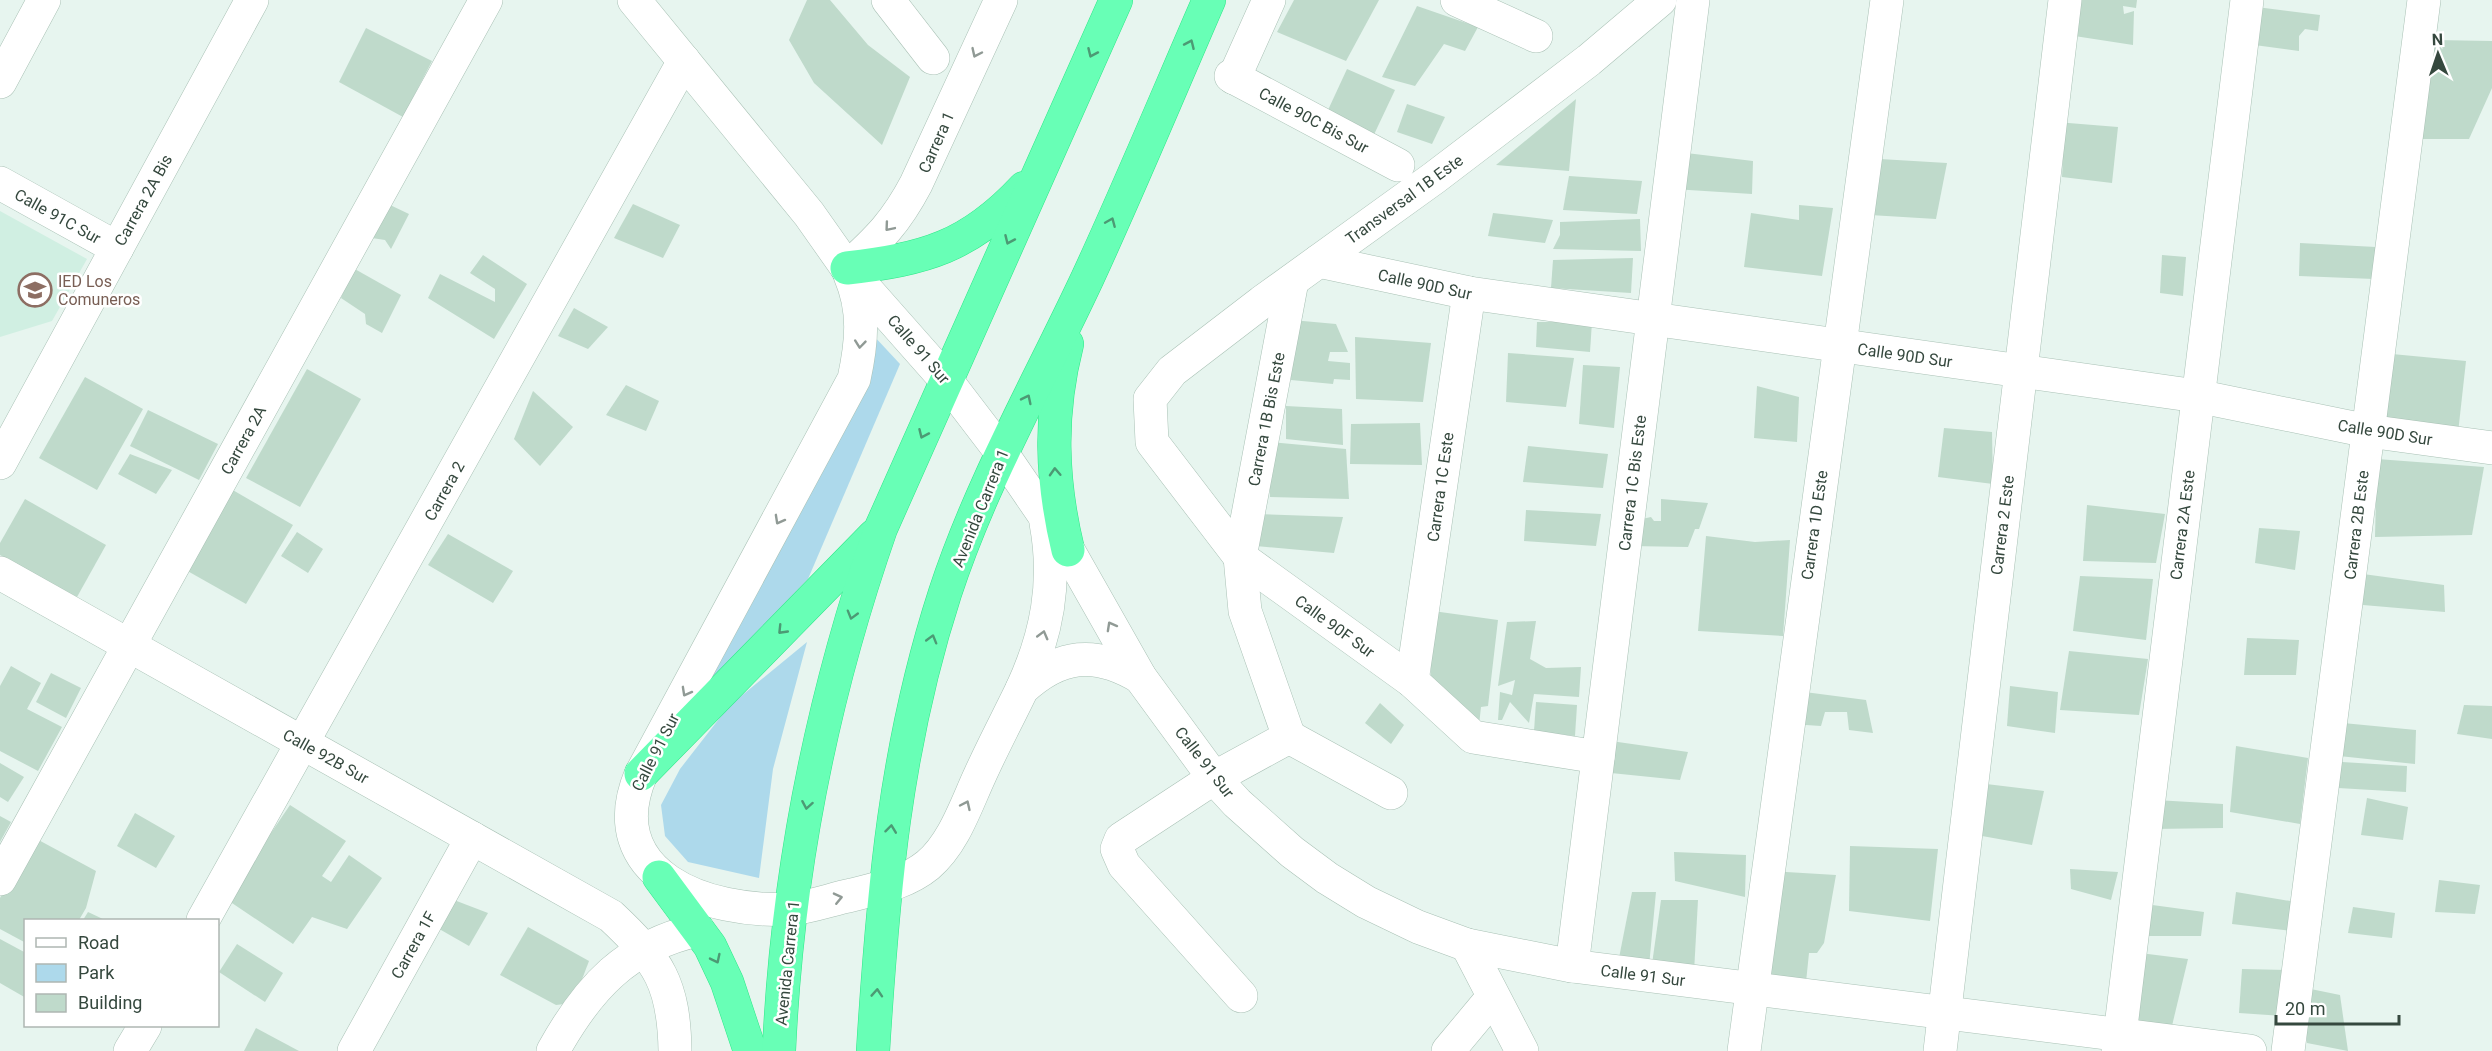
<svg xmlns="http://www.w3.org/2000/svg" width="2492" height="1051" font-family="Roboto,sans-serif">
  <style>
    .education { fill: #d0efe2 }
    .green { fill: #add9eb }
    .building { fill: #bfdacb }
    .lines { fill: none; stroke-linecap: round; stroke-linejoin: round }
    .minor-casing { stroke: #a9c1b5; stroke-width: 34 }
    .highway-casing { stroke: #2ee788; stroke-width: 34 }
    .minor { stroke: #fff; stroke-width: 33 }
    .highway { stroke: #68ffb6; stroke-width: 33 }
    .oneway { stroke: #4c9a74 }
    .oneway2 { stroke: #909a95 }
    .labels { text-anchor: middle; stroke-width: 5; stroke-linejoin: round; paint-order: stroke }
    .street-label { font-size: 16px; fill: #35483e; stroke: #fff }
    .education-label { font-size: 16px; fill: #785e54; stroke: #fff; text-anchor: start }
  </style>
  <rect width="100%" height="100%" fill="#e7f5ef"/>
  <!-- education -->
  <polygon class="education" points="0,211 87,259 52,321 0,337"/>
  <!-- green -->
  <g class="green">
    <polygon points="873,335 900,364 808,579 696,695"/>
    <polygon points="807,642 773,769 759,878 688,862 665,836 661,805 680,769 729,706"/>
  </g>
  <!-- building -->
  <g class="building">
    <polygon points="807,0 830,0 868,45 910,77 882,145 814,83 789,40"/>
    <polygon points="1294,0 1379,0 1346,61 1277,32"/>
    <polygon points="2072,0 2137,0 2136,8 2123,6 2124,14 2134,11 2133,45 2068,35"/>
    <polygon points="1417,6 1478,27 1465,51 1444,44 1415,86 1382,77"/>
    <polygon points="2249,6 2320,15 2318,31 2305,29 2299,36 2299,51 2247,44"/>
    <polygon points="366,28 432,61 403,117 339,82"/>
    <polygon points="2435,40 2492,41 2492,88 2469,139 2419,139"/>
    <polygon points="1347,69 1395,90 1370,143 1322,123"/>
    <polygon points="1576,99 1569,171 1496,165"/>
    <polygon points="1407,104 1445,117 1432,144 1397,132"/>
    <polygon points="2056,122 2118,127 2112,183 2062,177 2063,157 2052,158"/>
    <polygon points="1678,152 1753,161 1752,194 1673,189"/>
    <polygon points="1880,159 1947,163 1936,219 1870,215"/>
    <polygon points="1569,176 1642,181 1637,214 1563,210"/>
    <polygon points="388,204 409,214 391,249 385,240 372,238"/>
    <polygon points="633,204 680,225 663,258 614,238"/>
    <polygon points="1799,205 1833,208 1822,276 1744,267 1751,213 1799,220"/>
    <polygon points="1493,213 1553,220 1545,243 1488,236"/>
    <polygon points="1640,219 1641,251 1553,249 1560,235 1560,222"/>
    <polygon points="2300,243 2376,247 2374,279 2299,276"/>
    <polygon points="483,255 527,284 494,339 428,298 440,274 495,302 495,289 470,273"/>
    <polygon points="2162,255 2186,257 2183,296 2160,293"/>
    <polygon points="1633,258 1631,293 1551,288 1553,260"/>
    <polygon points="353,268 401,295 382,333 366,324 365,314 341,298"/>
    <polygon points="574,308 608,327 588,349 558,336"/>
    <polygon points="1292,320 1336,324 1348,352 1330,352 1328,361 1350,363 1350,380 1334,379 1333,384 1291,380"/>
    <polygon points="1537,322 1592,322 1590,352 1536,347"/>
    <polygon points="1355,337 1431,343 1423,402 1356,399"/>
    <polygon points="1508,353 1574,358 1566,407 1506,402"/>
    <polygon points="2392,354 2466,361 2458,433 2385,425"/>
    <polygon points="1583,365 1620,367 1614,428 1579,424"/>
    <polygon points="307,369 361,399 300,507 246,478"/>
    <polygon points="85,377 143,409 97,490 39,458"/>
    <polygon points="626,385 659,401 646,431 606,415"/>
    <polygon points="1757,386 1799,397 1797,442 1754,438"/>
    <polygon points="533,391 573,427 540,466 514,439"/>
    <polygon points="1286,406 1342,409 1343,445 1286,439"/>
    <polygon points="148,410 218,444 199,480 130,446"/>
    <polygon points="1420,423 1422,465 1350,464 1351,424"/>
    <polygon points="1944,428 1992,432 1993,484 1938,477"/>
    <polygon points="1269,442 1346,449 1349,499 1270,497"/>
    <polygon points="1528,446 1608,454 1603,488 1523,482"/>
    <polygon points="130,454 172,470 156,494 118,474"/>
    <polygon points="2377,459 2484,467 2472,535 2375,537"/>
    <polygon points="231,489 293,525 246,604 184,569"/>
    <polygon points="25,499 106,545 77,597 0,555 0,543"/>
    <polygon points="1661,499 1708,503 1699,529 1695,529 1688,547 1631,546 1642,519 1651,517 1654,521 1661,521"/>
    <polygon points="2087,505 2165,514 2156,563 2083,561"/>
    <polygon points="1526,510 1601,514 1596,546 1524,541"/>
    <polygon points="1255,514 1343,517 1334,553 1256,546"/>
    <polygon points="2259,528 2300,531 2295,570 2255,563"/>
    <polygon points="297,532 323,549 308,573 281,556"/>
    <polygon points="448,534 513,571 493,603 428,565"/>
    <polygon points="1706,536 1755,542 1790,540 1783,636 1698,631"/>
    <polygon points="2363,574 2444,585 2445,612 2363,605"/>
    <polygon points="2080,576 2153,579 2146,640 2073,631"/>
    <polygon points="1433,611 1498,620 1488,706 1481,707 1478,734 1430,693"/>
    <polygon points="1536,621 1530,659 1546,668 1581,667 1579,697 1534,694 1529,723 1510,702 1502,720 1498,720 1500,692 1512,695 1515,680 1498,686 1507,622"/>
    <polygon points="2247,638 2299,640 2296,675 2244,675"/>
    <polygon points="2069,651 2148,659 2139,715 2060,710"/>
    <polygon points="11,666 41,683 27,709 62,727 38,771 0,751 0,686"/>
    <polygon points="51,673 81,688 66,718 36,702"/>
    <polygon points="2010,686 2058,692 2055,733 2007,726"/>
    <polygon points="1797,691 1866,700 1873,733 1849,730 1847,712 1825,712 1821,726 1791,724"/>
    <polygon points="1536,702 1577,705 1575,736 1534,731"/>
    <polygon points="1380,703 1404,725 1391,744 1365,723"/>
    <polygon points="2464,705 2492,706 2492,739 2457,734"/>
    <polygon points="2343,723 2416,730 2415,764 2339,756"/>
    <polygon points="1604,740 1688,752 1680,780 1601,772"/>
    <polygon points="2236,746 2308,758 2300,824 2230,812"/>
    <polygon points="2342,762 2407,766 2406,792 2338,788"/>
    <polygon points="0,763 24,777 8,802 0,797"/>
    <polygon points="1978,783 2044,791 2032,845 1971,834"/>
    <polygon points="2367,798 2408,807 2403,840 2361,835"/>
    <polygon points="2156,800 2223,804 2223,828 2153,829"/>
    <polygon points="290,805 346,841 322,876 331,882 349,855 382,878 347,929 312,917 293,944 226,899"/>
    <polygon points="135,813 175,836 156,868 117,846"/>
    <polygon points="0,816 11,822 0,842"/>
    <polygon points="33,837 96,871 86,908 79,920 26,920 26,943 0,929 0,898"/>
    <polygon points="1850,846 1938,849 1930,921 1849,911"/>
    <polygon points="1674,852 1746,855 1745,897 1675,881"/>
    <polygon points="2070,869 2118,872 2111,900 2071,889"/>
    <polygon points="1772,871 1836,875 1824,943 1817,953 1809,953 1805,992 1760,982"/>
    <polygon points="2439,880 2480,885 2475,914 2435,912"/>
    <polygon points="1632,892 1656,892 1649,966 1618,963"/>
    <polygon points="2236,892 2296,902 2292,931 2232,924"/>
    <polygon points="454,900 488,913 469,946 434,926"/>
    <polygon points="1661,900 1698,900 1694,972 1652,964"/>
    <polygon points="2145,904 2204,912 2201,936 2144,936"/>
    <polygon points="2353,907 2395,913 2392,938 2348,933"/>
    <polygon points="88,912 105,920 83,920"/>
    <polygon points="528,927 589,961 573,1003 556,1005 500,975"/>
    <polygon points="0,939 26,953 26,998 0,983"/>
    <polygon points="237,944 283,973 265,1002 219,972"/>
    <polygon points="2140,953 2188,959 2171,1030 2130,1026"/>
    <polygon points="2242,969 2287,970 2283,1016 2239,1013"/>
    <polygon points="2301,987 2340,995 2348,1051 2307,1043"/>
    <polygon points="256,1028 299,1051 244,1051"/>
  </g>
  <g class="lines">
    <!-- minor casing -->
    <g class="minor-casing">
      <g id="minor">
        <polyline points="634,0 809,214 847,268 946,380 1001,452 1068,550 1140,677 1214,778 1237,803 1292,852 1327,878 1366,902 1418,927 1467,945 1572,966 2250,1051"/>
        <polyline points="888,0 933,58"/>
        <polyline points="1457,0 1536,36"/>
        <polyline points="1231,76 1398,165"/>
        <polyline points="1234,78 1269,0"/>
        <polyline points="0,82 44,0"/>
        <polyline points="0,183 117,248"/>
        <polyline points="1319,261 1469,293 2197,396 2368,431 2492,448"/>
        <path d="M847,268C879,239 896,222 916,184L1001,0"/>
        <path d="M850,275C865,310 862,342 854,379L641,774C598,875 708,914 790,909C811,907 832,899 852,895C879,888 906,883 928,865C954,843 966,805 980,775C993,746 1008,718 1022,689C1060,654 1095,650 1140,677"/>
        <polyline points="0,463 252,0"/>
        <path d="M0,573L611,916C659,961 674,984 675,1051"/>
        <polyline points="1412,681 1469,293"/>
        <path d="M1022,689C1047,635 1057,582 1046,523"/>
        <polyline points="1289,737 1245,611 1240,557 1292,281"/>
        <polyline points="1598,757 1473,737 1412,681 1240,557 1152,442 1150,399 1172,371 1262,302 1434,178 1589,60 1660,0"/>
        <polyline points="0,879 486,0"/>
        <polyline points="203,920 684,61"/>
        <polyline points="1467,945 1522,1051"/>
        <polyline points="1572,966 1693,0"/>
        <polyline points="1241,996 1124,865 1117,849 1121,839 1214,778 1289,737 1391,793"/>
        <polyline points="130,1051 145,1026"/>
        <polyline points="354,1051 472,838"/>
        <path d="M553,1051C588,988 626,946 698,930"/>
        <polyline points="1448,1051 1493,997"/>
        <polyline points="1744,1051 1887,0"/>
        <polyline points="1940,1051 2065,0"/>
        <polyline points="2118,1051 2247,0"/>
        <polyline points="2288,1051 2424,0"/>
      </g>
    </g>
    <!-- highway casing -->
    <g class="highway-casing">
      <g id="highway">
        <path d="M847,268C925,259 969,247 1024,188"/>
        <path d="M1067,344C1049,414 1051,480 1068,550"/>
        <polyline points="641,774 874,536"/>
        <polyline points="659,877 710,946 727,982 750,1051"/>
        <path d="M779,1051C787,872 822,697 881,528L1116,0"/>
        <path d="M873,1051C883,891 895,747 945,593C981,483 1039,382 1088,277C1130,186 1169,92 1209,0"/>
      </g>
    </g>
    <!-- minor -->
    <use href="#minor" class="minor"/>
    <!-- highway -->
    <use href="#highway" class="highway"/>
  </g>
  <!-- one-way arrows -->
  <defs><path id="oneway-chevron" d="M-2-3.5L2.5 0L-2 3.5" fill="none" stroke-width="1.6" stroke-linecap="round" stroke-linejoin="round" transform="scale(1.5)"/></defs>
  <g class="oneway">
    <use href="#oneway-chevron" transform="translate(1190 44) rotate(-66)"/>
    <use href="#oneway-chevron" transform="translate(1092 53) rotate(114)"/>
    <use href="#oneway-chevron" transform="translate(1111 222) rotate(-67)"/>
    <use href="#oneway-chevron" transform="translate(1009 240) rotate(114)"/>
    <use href="#oneway-chevron" transform="translate(1027 399) rotate(-64)"/>
    <use href="#oneway-chevron" transform="translate(923 434) rotate(114)"/>
    <use href="#oneway-chevron" transform="translate(1055 472) rotate(-93)"/>
    <use href="#oneway-chevron" transform="translate(852 615) rotate(106)"/>
    <use href="#oneway-chevron" transform="translate(782 630) rotate(134)"/>
    <use href="#oneway-chevron" transform="translate(932 639) rotate(-74)"/>
    <use href="#oneway-chevron" transform="translate(807 805) rotate(100)"/>
    <use href="#oneway-chevron" transform="translate(891 829) rotate(-83)"/>
    <use href="#oneway-chevron" transform="translate(716 959) rotate(64)"/>
    <use href="#oneway-chevron" transform="translate(877 993) rotate(-86)"/>
  </g>
  <g class="oneway2">
    <use href="#oneway-chevron" transform="translate(976 53) rotate(115)"/>
    <use href="#oneway-chevron" transform="translate(889 227) rotate(130)"/>
    <use href="#oneway-chevron" transform="translate(860 344) rotate(96)"/>
    <use href="#oneway-chevron" transform="translate(779 520) rotate(119)"/>
    <use href="#oneway-chevron" transform="translate(1111 626) rotate(-119)"/>
    <use href="#oneway-chevron" transform="translate(1043 635) rotate(-75)"/>
    <use href="#oneway-chevron" transform="translate(686 692) rotate(119)"/>
    <use href="#oneway-chevron" transform="translate(966 805) rotate(-65)"/>
    <use href="#oneway-chevron" transform="translate(838 898) rotate(-13)"/>
  </g>
  <!-- icons -->
  <defs>
    <g id="school-ring" transform="scale(1.725)"><circle r="9.5" fill="#fff" stroke="#8d6e63" stroke-width="1.5"/><path d="M0-5L7-2L0 1L-7-2ZM-4 1L0 2.5L4 1V4Q0 6-4 4Z" fill="#8d6e63"/></g>
  </defs>
  <g fill-rule="evenodd">
    <use href="#school-ring" x="35" y="290"/>
  </g>
  <g class="labels">
    <!-- street labels -->
    <g class="street-label">
      <text transform="translate(1314 120) rotate(28)" y="6">Calle 90C Bis Sur</text>
      <text transform="translate(936 142) rotate(-66)" y="6">Carrera 1</text>
      <text transform="translate(1404 199) rotate(-36)" y="6">Transversal 1B Este</text>
      <text transform="translate(143 200) rotate(-61)" y="6">Carrera 2A Bis</text>
      <text transform="translate(58 216) rotate(29)" y="6">Calle 91C Sur</text>
      <text transform="translate(1425 284) rotate(12)" y="6">Calle 90D Sur</text>
      <text transform="translate(919 349) rotate(49)" y="6">Calle 91 Sur</text>
      <text transform="translate(1905 355) rotate(8)" y="6">Calle 90D Sur</text>
      <text transform="translate(1266 419) rotate(-79)" y="6">Carrera 1B Bis Este</text>
      <text transform="translate(2385 432) rotate(9)" y="6">Calle 90D Sur</text>
      <text transform="translate(243 440) rotate(-61)" y="6">Carrera 2A</text>
      <text transform="translate(1632 483) rotate(-83)" y="6">Carrera 1C Bis Este</text>
      <text transform="translate(1440 487) rotate(-82)" y="6">Carrera 1C Este</text>
      <text transform="translate(444 491) rotate(-61)" y="6">Carrera 2</text>
      <text transform="translate(980 508) rotate(-68)" y="6">Avenida Carrera 1</text>
      <text transform="translate(1814 525) rotate(-82)" y="6">Carrera 1D Este</text>
      <text transform="translate(2002 525) rotate(-83)" y="6">Carrera 2 Este</text>
      <text transform="translate(2182 525) rotate(-83)" y="6">Carrera 2A Este</text>
      <text transform="translate(2356 525) rotate(-83)" y="6">Carrera 2B Este</text>
      <text transform="translate(1335 626) rotate(36)" y="6">Calle 90F Sur</text>
      <text transform="translate(655 752) rotate(-63)" y="6">Calle 91 Sur</text>
      <text transform="translate(326 756) rotate(29)" y="6">Calle 92B Sur</text>
      <text transform="translate(1205 762) rotate(52)" y="6">Calle 91 Sur</text>
      <text transform="translate(413 945) rotate(-61)" y="6">Carrera 1F</text>
      <text transform="translate(787 963) rotate(-84)" y="6">Avenida Carrera 1</text>
      <text transform="translate(1643 975) rotate(7)" y="6">Calle 91 Sur</text>
    </g>
    <!-- education labels -->
    <g class="education-label">
      <text x="58" y="287">IED Los<tspan x="58" dy="18">Comuneros</tspan></text>
    </g>
  </g>
  <!-- legend -->
  <rect x="24" y="919" width="195" height="108" fill="#ffffff" stroke="#aeb6b2" stroke-width="1.5"/>
  <rect x="36" y="938" width="30" height="9" fill="#ffffff" stroke="#aeb6b2" stroke-width="1.5"/>
  <text x="78" y="949" font-size="18" fill="#35483e">Road</text>
  <rect x="36" y="964" width="30" height="18" fill="#add9eb" stroke="#aeb6b2" stroke-width="1.5"/>
  <text x="78" y="979" font-size="18" fill="#35483e">Park</text>
  <rect x="36" y="994" width="30" height="18" fill="#bfdacb" stroke="#aeb6b2" stroke-width="1.5"/>
  <text x="78" y="1009" font-size="18" fill="#35483e">Building</text>
  <!-- north arrow -->
  <g transform="translate(2438 54) rotate(358)" stroke="#ffffff" stroke-width="4.5" paint-order="stroke">
  <path d="M0-4.5L10 22L0 15L-10 22Z" fill="#35483e"/>
  <text y="-9" font-size="16" font-weight="bold" text-anchor="middle" fill="#35483e">N</text>
  </g>
  <!-- scale -->
  <path d="M2276 1015v9h123v-9" fill="none" stroke="#35483e" stroke-width="3"/>
  <text x="2285" y="1015" font-size="18" fill="#35483e" stroke="#ffffff" stroke-width="4.5" paint-order="stroke">20 m</text>
</svg>
